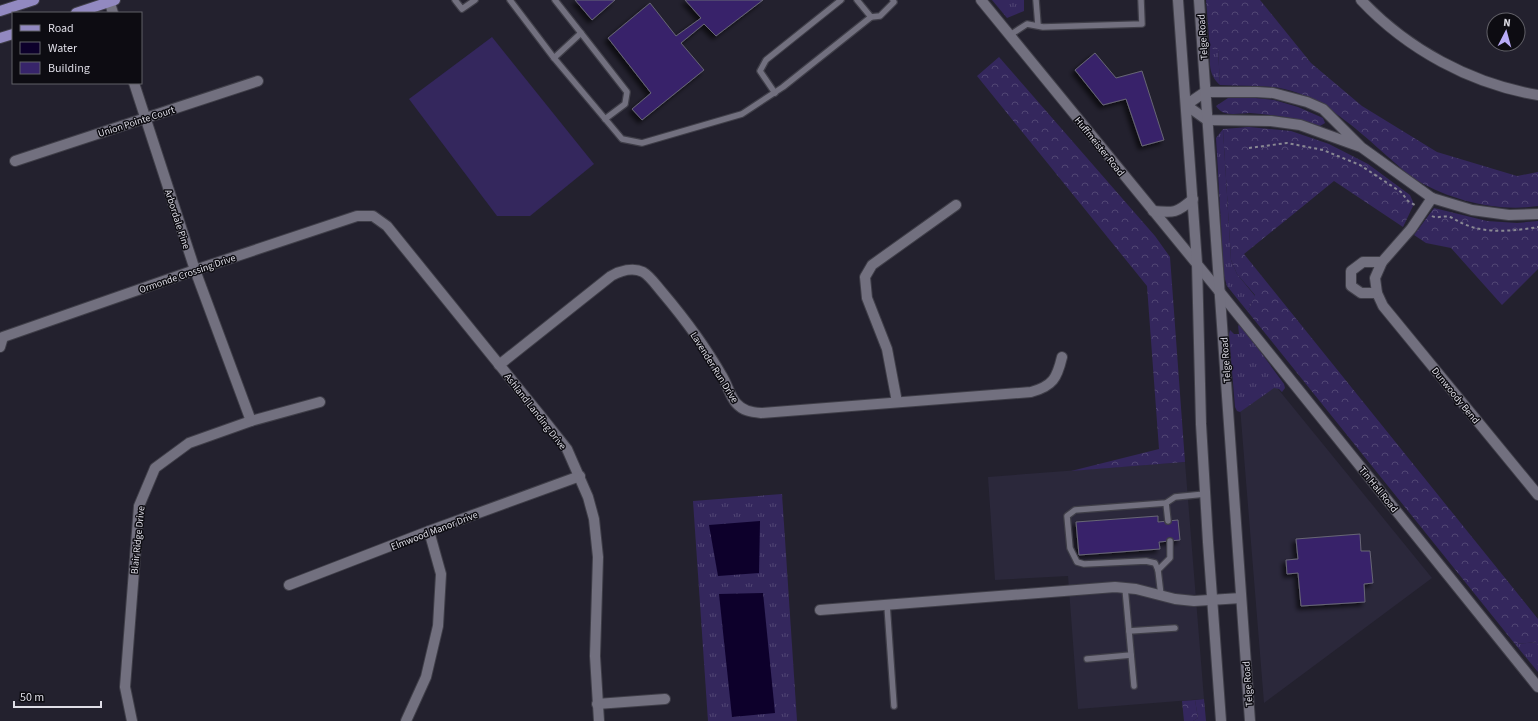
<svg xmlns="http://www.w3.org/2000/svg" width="1538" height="721" font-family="'Source Sans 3',sans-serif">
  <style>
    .built { fill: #2b283b }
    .grass { fill: url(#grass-tufts) }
    .forest { fill: url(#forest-crowns) }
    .pitch { fill: #34275d }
    .water { fill: #0d002b }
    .building { fill: #37246a; stroke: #686675; filter: url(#shadow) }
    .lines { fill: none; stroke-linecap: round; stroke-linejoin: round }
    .service-casing { stroke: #3f3e48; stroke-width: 8 }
    .minor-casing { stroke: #3f3e48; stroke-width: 12 }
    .tertiary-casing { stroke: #3f3e48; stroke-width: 12 }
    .secondary-casing { stroke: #3f3e48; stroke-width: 12 }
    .primary-casing { stroke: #3f3e48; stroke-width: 12 }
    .path { stroke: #898893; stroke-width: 2; stroke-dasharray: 3 3; stroke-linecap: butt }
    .service { stroke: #72707f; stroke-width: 5.5 }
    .minor { stroke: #72707f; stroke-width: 10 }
    .tertiary { stroke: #72707f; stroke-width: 10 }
    .secondary { stroke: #72707f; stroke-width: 10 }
    .primary { stroke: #9289c1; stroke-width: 10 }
    .labels { text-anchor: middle; stroke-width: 3; stroke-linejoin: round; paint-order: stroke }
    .street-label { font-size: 10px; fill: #dfdee7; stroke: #0d0c12 }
  </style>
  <defs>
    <pattern id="grass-tufts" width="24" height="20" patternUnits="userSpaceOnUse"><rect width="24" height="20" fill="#34275d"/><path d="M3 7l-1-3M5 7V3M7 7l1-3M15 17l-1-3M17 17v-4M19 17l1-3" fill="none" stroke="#514674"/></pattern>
    <pattern id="forest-crowns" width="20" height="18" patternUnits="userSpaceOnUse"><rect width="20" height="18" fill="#34275d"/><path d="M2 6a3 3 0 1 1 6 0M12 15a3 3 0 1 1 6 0" fill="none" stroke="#514674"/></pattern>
    <filter id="shadow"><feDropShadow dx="-3.5" dy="3.5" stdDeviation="2" flood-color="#0009"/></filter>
  </defs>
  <rect width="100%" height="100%" fill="#23212e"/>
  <!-- built -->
  <g class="built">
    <polygon points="1274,384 1432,578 1264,703 1240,407"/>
    <polygon points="1185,462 1204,699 1078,709 1068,576 995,580 988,477"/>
  </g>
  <!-- grass -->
  <g class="grass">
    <polygon points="992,0 1024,0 1024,11 1007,18"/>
    <path d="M1218,48L1220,85C1208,74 1210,64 1210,49Z"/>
    <polygon points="1223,129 1231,260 1237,274 1255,296 1248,312 1227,286 1224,276 1216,138"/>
    <polygon points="1238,325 1243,328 1284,384 1285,388 1282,392 1279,389 1274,388 1240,412 1237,411 1235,407 1229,334 1230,330 1234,334 1239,334"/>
    <polygon points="782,494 797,721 708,721 693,501"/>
    <polygon points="1538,642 1538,672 1515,644"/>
    <polygon points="1204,699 1206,721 1193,721 1198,718 1195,700"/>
  </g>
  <!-- forest -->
  <g class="forest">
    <path d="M1206,0H1260L1311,63L1362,106L1437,152L1517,176L1538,172V206C1498,212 1453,201 1418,181C1407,175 1397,164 1387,156C1359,131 1333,107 1298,93C1273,83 1246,87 1220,85L1218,49H1210Z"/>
    <polygon points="999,57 1155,236 1170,257 1185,462 1071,471 1159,449 1147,286 977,76"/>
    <path d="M1246,97L1274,100L1298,107L1323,118L1325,123L1320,126C1297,118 1275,115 1250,113C1243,113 1233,115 1225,113C1221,112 1218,109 1216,106L1228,98Z"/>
    <polygon points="1249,127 1291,131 1329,144 1368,164 1410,195 1414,204 1403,227 1334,181 1244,254 1538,619 1538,642 1515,644 1248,312 1255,295 1237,274 1231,260 1223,129"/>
    <polygon points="1434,208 1487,221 1517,223 1538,221 1538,269 1502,305 1451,248 1426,243 1414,235"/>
    <polygon points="1195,700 1198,718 1193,721 1184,721 1182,701"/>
  </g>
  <!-- pitch -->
  <polygon class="pitch" points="492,37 594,164 530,216 497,216 409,99"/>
  <!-- water -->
  <g class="water">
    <polygon points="760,521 759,573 718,576 709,525"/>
    <polygon points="763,593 775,713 732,717 719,594"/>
  </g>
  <!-- building -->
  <g class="building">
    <polygon points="575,0 615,0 592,20"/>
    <polygon points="685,0 763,0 716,36 704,24 681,43 704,70 642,120 632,109 651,93 608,38 650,3 676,36 701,18"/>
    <polygon points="1095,53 1116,78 1142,71 1164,140 1142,146 1126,99 1103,105 1075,70"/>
    <polygon points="1158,516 1158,522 1178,520 1180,540 1159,542 1160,549 1079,555 1076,522"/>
    <polygon points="1360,534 1361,551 1370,551 1373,583 1364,584 1365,602 1301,606 1298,573 1287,574 1286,560 1298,559 1296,539"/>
  </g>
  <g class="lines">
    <!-- service casing -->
    <g class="service-casing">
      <g id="service">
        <polyline points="455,0 462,9 475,0"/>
        <polyline points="510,0 554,58 581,33 555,0"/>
        <polyline points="857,0 871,17 880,16 894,2 893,0"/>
        <polyline points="1036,0 1038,25"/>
        <polyline points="581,33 627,92 625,104 605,119"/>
        <polyline points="1010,35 1027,24 1043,27 1142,24 1141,0"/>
        <polyline points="554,58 622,139 642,143 742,114 783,87 871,17"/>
        <polyline points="775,93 760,71 766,60 841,0"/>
        <polyline points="1166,503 1168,521"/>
        <polyline points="1158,570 1170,558 1170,541"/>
        <polyline points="1125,588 1134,686"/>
        <polyline points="1161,595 1158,570 1155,563 1146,561 1084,564 1077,562 1070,548 1067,516 1075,510 1166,503 1175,497 1205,494"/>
        <polyline points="887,605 894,706"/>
        <polyline points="1129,631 1175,628"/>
        <polyline points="1087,659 1131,655"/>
      </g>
    </g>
    <!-- minor casing -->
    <g class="minor-casing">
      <g id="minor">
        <polyline points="109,0 113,13"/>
        <path d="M1361,0C1407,49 1471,84 1538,95"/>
        <polyline points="134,83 195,270 251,421"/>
        <polyline points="15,161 258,81"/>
        <polyline points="1432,198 1411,229 1382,262 1375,278 1377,293 1383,306 1538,495"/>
        <polyline points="1219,291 1538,687"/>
        <polyline points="1377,293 1361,293 1351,286 1351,271 1363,262 1382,262"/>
        <polyline points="0,347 3,337 195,270 357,216 373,216 387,226 544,420 567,449 588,497 594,519 598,557 595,656 599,721"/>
        <path d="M499,365L611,276C620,271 633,267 643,272C650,276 656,285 662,292C684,318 705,346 722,376C727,384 730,396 736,403C743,411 751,412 761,413L1031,392C1053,386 1057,378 1062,357"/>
        <polyline points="897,402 887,349 867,298 865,277 872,265 956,205"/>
        <polyline points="289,585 429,531 580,476"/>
        <polyline points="820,610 1115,587 1136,589 1175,599 1194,601 1241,598"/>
        <polyline points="597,704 665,699"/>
        <polyline points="132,721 125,687 139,506 155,468 189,443 251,421 320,402"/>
        <polyline points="406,721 426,677 438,626 441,574 429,531"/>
      </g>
    </g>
    <!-- tertiary casing -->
    <g class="tertiary-casing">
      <g id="tertiary">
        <polyline points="981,0 1219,291"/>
        <polyline points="1361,147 1300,125 1271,121 1207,120 1186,105 1205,92 1257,92 1273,93 1307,102 1323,109 1361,147 1432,198 1472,210 1509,215 1538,214"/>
      </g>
    </g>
    <!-- secondary casing -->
    <g class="secondary-casing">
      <g id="secondary">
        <polyline points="1178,0 1197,263 1201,424 1208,542 1221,721"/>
        <polyline points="1199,0 1250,721"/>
        <path d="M1153,211C1174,213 1177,213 1193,199"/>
      </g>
    </g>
    <!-- primary casing -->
    <g class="primary-casing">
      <g id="primary">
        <polyline points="0,11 34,0"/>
        <polyline points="76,13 115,0"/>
        <polyline points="0,38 13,34"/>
      </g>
    </g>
    <!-- path -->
    <g class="path">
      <polyline points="1249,148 1287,143 1323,150 1360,165 1401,192 1408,201 1415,205"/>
      <path d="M1432,216C1437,219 1444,215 1450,217C1455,219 1459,222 1464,224C1486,234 1515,231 1538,227"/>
    </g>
    <!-- service -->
    <use href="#service" class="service"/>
    <!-- minor -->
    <use href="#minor" class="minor"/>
    <!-- tertiary -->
    <use href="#tertiary" class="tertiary"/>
    <!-- secondary -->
    <use href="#secondary" class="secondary"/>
    <!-- primary -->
    <use href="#primary" class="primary"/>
  </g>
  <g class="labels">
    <!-- street labels -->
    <g class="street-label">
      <text transform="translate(1202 37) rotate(-94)" y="4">Telge Road</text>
      <text transform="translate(136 121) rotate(-18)" y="4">Union Pointe Court</text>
      <text transform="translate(1100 146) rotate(51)" y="4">Huffmeister Road</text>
      <text transform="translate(178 219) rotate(72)" y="4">Arbordale Pine</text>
      <text transform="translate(187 273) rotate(-19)" y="4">Ormonde Crossing Drive</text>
      <text transform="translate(1225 360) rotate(-94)" y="4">Telge Road</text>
      <text transform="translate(715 367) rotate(58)" y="4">Lavender Run Drive</text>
      <text transform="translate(1456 395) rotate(51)" y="4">Dunwoody Bend</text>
      <text transform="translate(536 411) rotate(52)" y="4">Ashland Landing Drive</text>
      <text transform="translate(1379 489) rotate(51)" y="4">Tin Hall Road</text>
      <text transform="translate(434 530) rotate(-21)" y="4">Elmwood Manor Drive</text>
      <text transform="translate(137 540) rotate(-84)" y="4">Blair Ridge Drive</text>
      <text transform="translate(1247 684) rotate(-94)" y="4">Telge Road</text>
    </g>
  </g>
  <!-- legend -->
  <rect x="12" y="12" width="130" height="72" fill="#0d0c12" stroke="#616067"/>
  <rect x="20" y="25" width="20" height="6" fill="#9289c1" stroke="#616067"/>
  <text x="48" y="32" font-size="12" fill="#dfdee7">Road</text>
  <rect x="20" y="42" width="20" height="12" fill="#0d002b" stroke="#616067"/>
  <text x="48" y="52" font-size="12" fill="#dfdee7">Water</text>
  <rect x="20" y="62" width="20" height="12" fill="#37246a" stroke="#616067"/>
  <text x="48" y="72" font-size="12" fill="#dfdee7">Building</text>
  <!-- north arrow -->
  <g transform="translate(1506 32) rotate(6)"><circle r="19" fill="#0d0c12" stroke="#616067"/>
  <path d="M0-3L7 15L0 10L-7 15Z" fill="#b8abf7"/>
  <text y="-6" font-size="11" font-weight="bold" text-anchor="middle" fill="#dfdee7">N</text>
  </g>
  <!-- scale -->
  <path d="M14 701v6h87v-6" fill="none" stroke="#dfdee7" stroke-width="2"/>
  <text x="20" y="701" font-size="12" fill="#dfdee7" stroke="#0d0c12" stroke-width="3" paint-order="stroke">50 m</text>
</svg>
